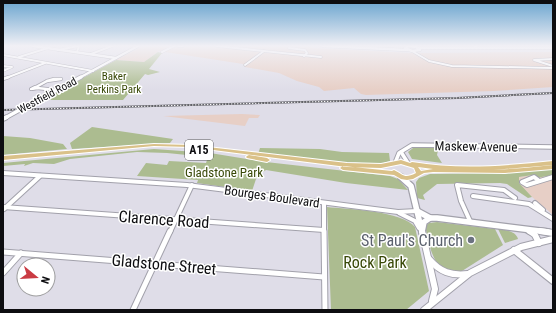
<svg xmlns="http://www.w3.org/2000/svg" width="556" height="313" font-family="'Roboto Condensed',sans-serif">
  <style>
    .industrial { fill: #e7cfc6 }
    .green { fill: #acbc90 }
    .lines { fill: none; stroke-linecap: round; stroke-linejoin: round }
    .street-far4-casing { stroke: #a2a1ab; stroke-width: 3 }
    .street-far3-casing { stroke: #a2a1ab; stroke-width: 4 }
    .street-far2-casing { stroke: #a2a1ab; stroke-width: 5.5 }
    .street-far1-casing { stroke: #a2a1ab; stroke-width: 6 }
    .street-casing { stroke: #a2a1ab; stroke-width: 7 }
    .secondary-far3-casing { stroke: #a2a1ab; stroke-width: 3.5 }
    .secondary-far2-casing { stroke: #a2a1ab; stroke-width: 5 }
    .secondary-far1-casing { stroke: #a2a1ab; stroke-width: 8 }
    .secondary-casing { stroke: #a2a1ab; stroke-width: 8 }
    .primary-casing { stroke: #fff; stroke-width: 2 }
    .street-far4 { stroke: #fff; stroke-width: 2 }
    .street-far3 { stroke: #fff; stroke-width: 2.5 }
    .street-far2 { stroke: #fff; stroke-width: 3.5 }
    .street-far1 { stroke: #fff; stroke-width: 4 }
    .street { stroke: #fff; stroke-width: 5 }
    .secondary-far3 { stroke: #fff; stroke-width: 2.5 }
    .secondary-far2 { stroke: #fff; stroke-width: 3.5 }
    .secondary-far1 { stroke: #fff; stroke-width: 5.5 }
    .secondary { stroke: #fff; stroke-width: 6 }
    .primary { fill: #dac189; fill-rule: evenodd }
    .rail-casing { stroke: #5b5b61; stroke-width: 2 }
    .rail { stroke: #fff; stroke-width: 1; stroke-dasharray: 1.5; stroke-linecap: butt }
    .secondary-bridge-far1-casing { stroke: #a2a1ab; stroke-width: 5; stroke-linecap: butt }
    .secondary-bridge-casing { stroke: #a2a1ab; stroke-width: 6; stroke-linecap: butt }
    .secondary-bridge-far1 { stroke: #fff; stroke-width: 3.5 }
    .secondary-bridge { stroke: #fff; stroke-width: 4 }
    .worship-dot { fill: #6b7280; stroke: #fff; stroke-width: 1.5 }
    .labels { text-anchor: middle; stroke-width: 3; stroke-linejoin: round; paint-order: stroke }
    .far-park-label { font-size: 11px; fill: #384807; stroke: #fff }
    .far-street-label { font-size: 11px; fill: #0d0d10; stroke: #fff }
    .shield { fill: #fff; stroke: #565658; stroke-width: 1 }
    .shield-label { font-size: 12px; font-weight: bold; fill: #0d0d10 }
    .street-label { font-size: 13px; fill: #0d0d10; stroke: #fff }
    .park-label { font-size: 13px; fill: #384807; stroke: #fff }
    .near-street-label { font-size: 16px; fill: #0d0d10; stroke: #fff }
    .near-worship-label { font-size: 16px; fill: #5b616d; stroke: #fff; text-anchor: end }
    .near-park-label { font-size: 16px; fill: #384807; stroke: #fff }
  </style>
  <rect width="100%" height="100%" fill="#dfdde8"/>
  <!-- industrial -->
  <g class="industrial">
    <polygon points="143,46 308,46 315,48 411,53 553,52 553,87 494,91 366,95 361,94 354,88 324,91 319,87 297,81 279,73 245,67 243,64 159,51 144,62 116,60"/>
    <polygon points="242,114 260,115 258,118 249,118 245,126 163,116"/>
    <polygon points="533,175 536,178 553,175 553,215 532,197 519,183 519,177"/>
  </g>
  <!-- green -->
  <g class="green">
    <polygon points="158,52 162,53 149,69 160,72 148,75 145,74 123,100 44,100 55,93 116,60 144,62"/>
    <polygon points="92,127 173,139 170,143 72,149 70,143"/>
    <polygon points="3,136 30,138 63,144 67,149 3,155"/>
    <polygon points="441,147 438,150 437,155 442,163 412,159 408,152 413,148"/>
    <polygon points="260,148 320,149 342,152 389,153 390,161 380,164 343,162 258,154"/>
    <polygon points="154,149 210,153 266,162 390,176 398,179 408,190 346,183 266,170 257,176 252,191 197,183 198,180 137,176 146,163 167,165 169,161 206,163 207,160 207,157 167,153 137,152 70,159 54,164 33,163 24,166 25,164 3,166 3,163"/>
    <polygon points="553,169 553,175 536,178 533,175 519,177 519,183 532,197 528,198 507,184 500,183 437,184 423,195 425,200 417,198 416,182 419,178 430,174 498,173"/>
    <path d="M327,207C347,209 403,211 415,227L429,291L406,310H331Z"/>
    <path d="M437,222L495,229L503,245L462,271C433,278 430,246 425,226L429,223Z"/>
    <path d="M498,229C505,230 516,231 518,239L505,243Z"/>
  </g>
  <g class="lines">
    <!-- street-far4 casing -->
    <g class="street-far4-casing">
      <g id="street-far4">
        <polyline points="178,46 183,46"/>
        <polyline points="217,46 321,57"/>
        <polyline points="474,46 476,47"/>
        <polyline points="289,48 305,50 307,53 304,56"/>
        <polyline points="58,50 78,46"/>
        <polyline points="412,51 429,61 452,66 553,68"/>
        <polyline points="77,52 79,46"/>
        <polyline points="162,52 174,46"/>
        <polyline points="91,54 112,46"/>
        <polyline points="3,55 93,71"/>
        <polyline points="19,57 48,48"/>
        <polyline points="553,59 534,60 553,66"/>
        <polyline points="245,65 264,51"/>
        <polyline points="3,66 12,67 3,71"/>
        <polyline points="6,78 45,63"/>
      </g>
    </g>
    <!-- street-far3 casing -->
    <g class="street-far3-casing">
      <g id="street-far3">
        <polyline points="3,79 9,77"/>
        <polygon points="54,79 61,79 47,81"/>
        <polygon points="35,87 38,88 31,89"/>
        <polyline points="36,87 47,81"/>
        <polyline points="37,88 57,90"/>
      </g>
    </g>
    <!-- street-far2 casing -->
    <g class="street-far2-casing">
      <g id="street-far2">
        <polyline points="401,152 408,163"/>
        <polyline points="395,163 399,153 412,145 553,147"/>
      </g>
    </g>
    <!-- street-far1 casing -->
    <g class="street-far1-casing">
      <g id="street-far1">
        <polyline points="3,173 187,185 398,212 417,211"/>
        <polyline points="538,180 534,177 522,182 527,185 553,177"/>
        <polyline points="473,196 529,204 553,219"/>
        <polyline points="324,203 324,232"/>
        <polyline points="535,203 543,210"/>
        <polyline points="3,207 324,230"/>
        <polyline points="4,209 40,176"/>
        <polyline points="399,213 415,221 419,228"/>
        <polyline points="470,221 461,201 457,185 504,190 515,198"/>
        <polyline points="170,232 192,185"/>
      </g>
    </g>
    <!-- street casing -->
    <g class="street-casing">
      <g id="street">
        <polyline points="324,231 325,310"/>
        <polyline points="3,252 324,277"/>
        <polyline points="3,273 21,253"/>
        <polyline points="133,310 170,231"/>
      </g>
    </g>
    <!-- secondary-far3 casing -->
    <g class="secondary-far3-casing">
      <g id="secondary-far3">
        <polyline points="33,46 116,58"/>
        <polyline points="323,46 407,50"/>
        <polygon points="408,46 416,47 420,50 412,51 405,48"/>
        <polyline points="418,48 553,48"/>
        <polyline points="79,78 138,46"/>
      </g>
    </g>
    <!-- secondary-far2 casing -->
    <g class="secondary-far2-casing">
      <polyline id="secondary-far2" points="34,102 81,77"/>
    </g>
    <!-- secondary-far1 casing -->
    <g class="secondary-far1-casing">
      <g id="secondary-far1">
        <polyline points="401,177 411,186 422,232"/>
        <polyline points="417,211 430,218"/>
        <polyline points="529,231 531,232"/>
        <polyline points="422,232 424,222 430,218 437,218 548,232"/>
      </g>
    </g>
    <!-- secondary casing -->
    <g class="secondary-casing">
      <g id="secondary">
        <polyline points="422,231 435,289 432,301"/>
        <polyline points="530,231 535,235 539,243"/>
        <polyline points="540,231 553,233"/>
        <polyline points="514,250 553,281"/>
        <path d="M429,259C440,272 451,276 468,274"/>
        <polyline points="424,310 470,273 521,247 553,239"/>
      </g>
    </g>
    <!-- primary casing -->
    <g class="primary-casing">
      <g id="primary">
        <path d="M154,144L190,145L347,163L381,164L401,160L410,163L412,162C459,170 506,166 553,161V165L493,170L524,168L553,165V169L505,173L433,172L424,173L413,179L407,180L401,179L394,175L343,170L340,168L343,166L392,171L394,170C404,175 404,179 416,173L414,168L401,164L381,168L347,167L190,147L154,146L3,160V156ZM418,167L433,169L421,171Z"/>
        <polygon points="249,155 267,158 270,160 267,162 247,158 246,157 247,156"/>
      </g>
    </g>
    <!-- street-far4 -->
    <use href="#street-far4" class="street-far4"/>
    <!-- street-far3 -->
    <use href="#street-far3" class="street-far3"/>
    <!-- street-far2 -->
    <use href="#street-far2" class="street-far2"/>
    <!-- street-far1 -->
    <use href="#street-far1" class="street-far1"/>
    <!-- street -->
    <use href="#street" class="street"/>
    <!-- secondary-far3 -->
    <use href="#secondary-far3" class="secondary-far3"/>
    <!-- secondary-far2 -->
    <use href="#secondary-far2" class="secondary-far2"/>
    <!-- secondary-far1 -->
    <use href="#secondary-far1" class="secondary-far1"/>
    <!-- secondary -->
    <use href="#secondary" class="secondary"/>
    <!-- primary -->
    <use href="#primary" class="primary"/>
    <!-- rail casing -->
    <g class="rail-casing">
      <polyline id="rail" points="3,110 457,98 553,93"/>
    </g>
    <!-- rail -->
    <use href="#rail" class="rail"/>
    <!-- secondary-bridge-far1 casing -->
    <g class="secondary-bridge-far1-casing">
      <polyline id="secondary-bridge-far1" points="5,118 34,102"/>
    </g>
    <!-- secondary-bridge casing -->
    <g class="secondary-bridge-casing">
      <polyline id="secondary-bridge" points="3,119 7,117"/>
    </g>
    <!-- secondary-bridge-far1 -->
    <use href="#secondary-bridge-far1" class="secondary-bridge-far1"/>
    <!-- secondary-bridge -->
    <use href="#secondary-bridge" class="secondary-bridge"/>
  </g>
  <!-- sky -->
  <linearGradient id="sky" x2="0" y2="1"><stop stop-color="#69a4cf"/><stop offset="0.51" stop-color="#f1f0f5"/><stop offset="1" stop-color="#f1f0f5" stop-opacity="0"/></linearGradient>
  <rect width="556" height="90" fill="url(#sky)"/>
  <!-- markers -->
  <circle class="worship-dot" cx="471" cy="240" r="4"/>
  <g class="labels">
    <!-- far-park labels -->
    <g class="far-park-label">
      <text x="114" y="80">Baker<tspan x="114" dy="13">Perkins Park</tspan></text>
    </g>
    <!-- far-street labels -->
    <g class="far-street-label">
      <text transform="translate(47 95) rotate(-28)" y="4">Westfield Road</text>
    </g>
    <!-- shield labels -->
    <rect class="shield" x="185" y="140" width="28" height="20" rx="3"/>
    <g class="shield-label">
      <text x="199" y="154">A15</text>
    </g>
    <!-- street labels -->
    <g class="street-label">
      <text transform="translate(476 146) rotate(1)" y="5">Maskew Avenue</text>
      <text transform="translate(272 196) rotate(8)" y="5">Bourges Boulevard</text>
    </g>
    <!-- park labels -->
    <g class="park-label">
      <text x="224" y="177">Gladstone Park</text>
    </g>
    <!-- near-street labels -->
    <g class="near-street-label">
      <text transform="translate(164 219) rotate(4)" y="6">Clarence Road</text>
      <text transform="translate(164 264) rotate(5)" y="6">Gladstone Street</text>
    </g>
    <!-- near-worship labels -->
    <g class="near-worship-label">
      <text x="463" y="246">St Paul's Church</text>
    </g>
    <!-- near-park labels -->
    <g class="near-park-label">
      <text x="375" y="268">Rock Park</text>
    </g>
  </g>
  <!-- border -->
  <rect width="556" height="313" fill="none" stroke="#0d0d10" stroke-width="8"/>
  <!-- north arrow -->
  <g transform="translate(36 277) rotate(108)"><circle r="19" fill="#ffffff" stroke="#9e9e9f"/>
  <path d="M0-3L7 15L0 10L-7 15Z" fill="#ca3b43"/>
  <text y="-6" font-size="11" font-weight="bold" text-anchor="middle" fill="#0d0d10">N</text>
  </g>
</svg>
